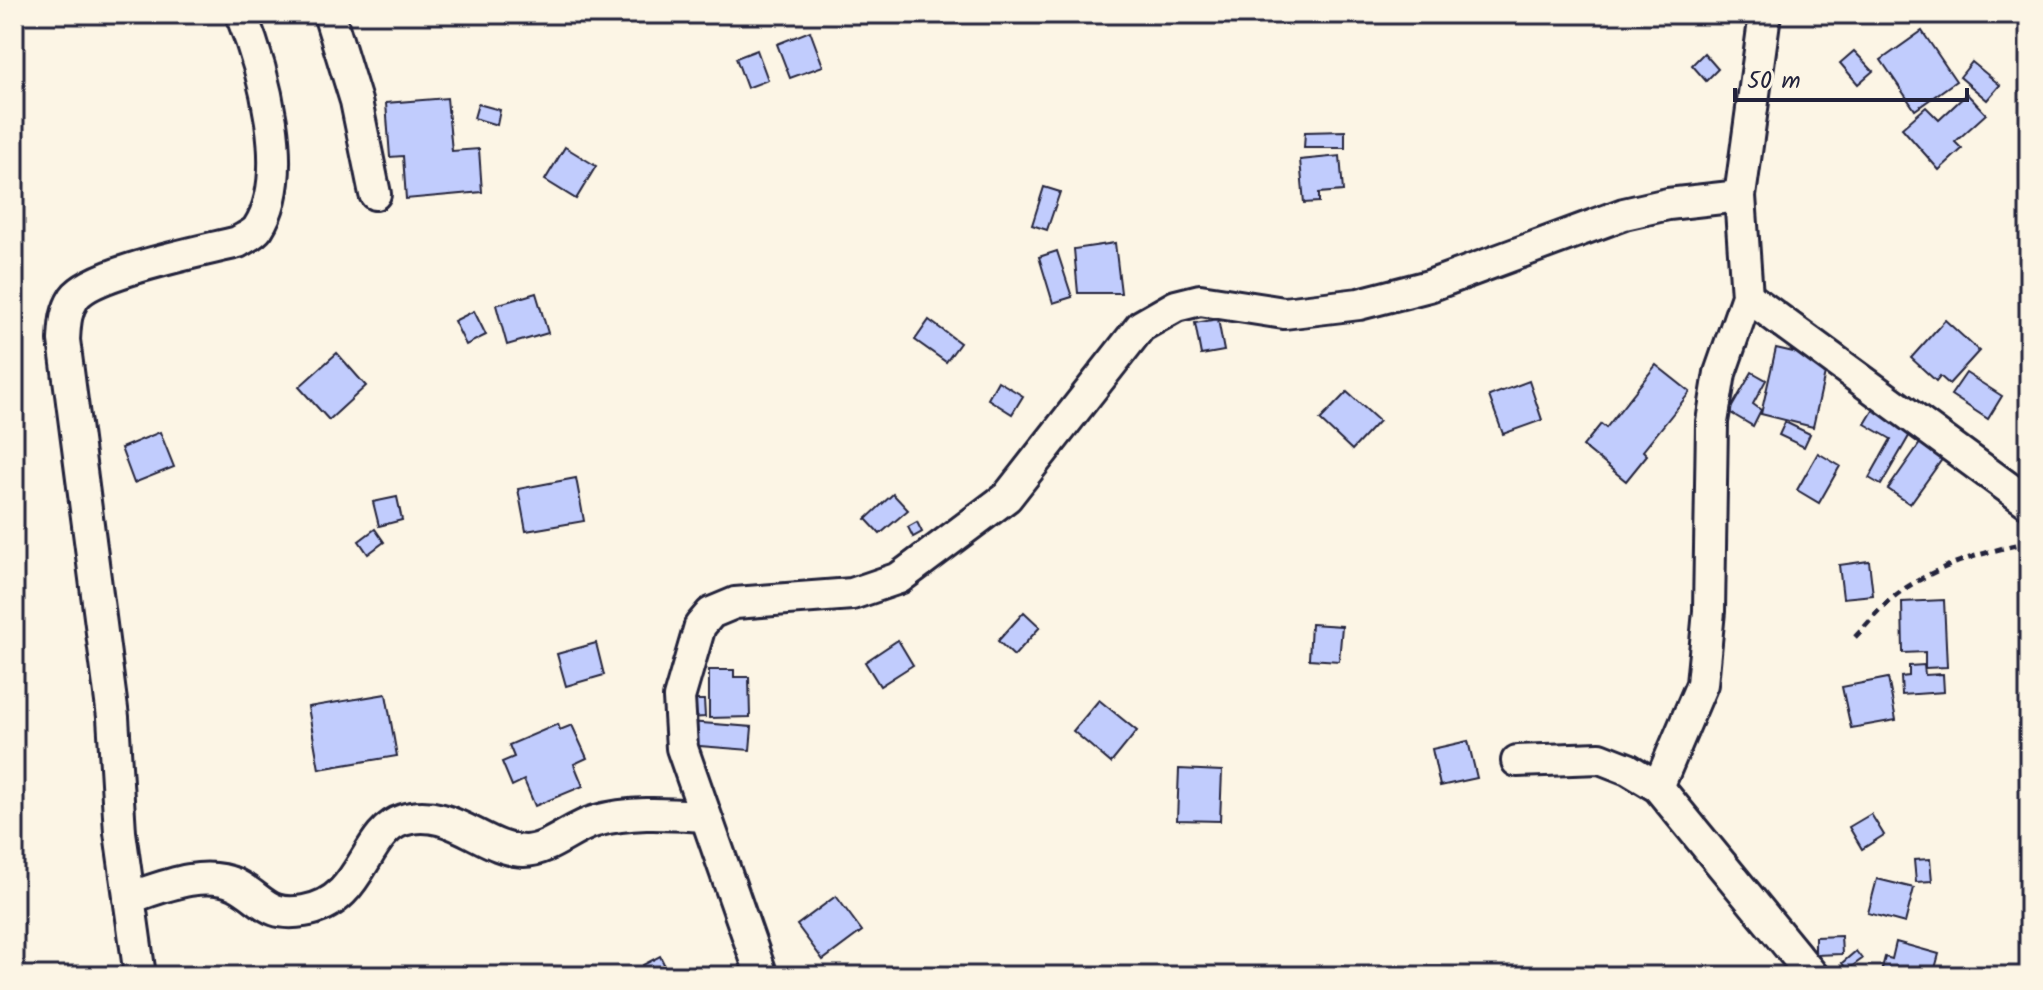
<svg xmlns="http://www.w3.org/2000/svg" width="2043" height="990" font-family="Kalam,sans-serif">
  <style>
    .building { fill: #c1ccfd; stroke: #22223b; stroke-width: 2 }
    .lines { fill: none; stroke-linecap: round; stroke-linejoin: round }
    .minor-casing { stroke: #22223b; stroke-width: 36 }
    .path { stroke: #22223b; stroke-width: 5; stroke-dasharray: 8 6; stroke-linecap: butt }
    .minor { stroke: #fcf5e5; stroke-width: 30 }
  </style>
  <rect width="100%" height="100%" fill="#fcf5e5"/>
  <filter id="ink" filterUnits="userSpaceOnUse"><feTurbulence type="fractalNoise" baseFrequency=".0125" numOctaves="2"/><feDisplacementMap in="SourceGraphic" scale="16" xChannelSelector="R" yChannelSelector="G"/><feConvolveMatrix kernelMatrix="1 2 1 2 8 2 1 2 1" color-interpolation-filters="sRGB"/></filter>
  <g filter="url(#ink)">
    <!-- building -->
    <g class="building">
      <polygon points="810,31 823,66 790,78 777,44"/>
      <polygon points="1922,31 1956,81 1915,110 1881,60"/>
      <polygon points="757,50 768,80 747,88 736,58"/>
      <polygon points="1854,51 1873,71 1858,84 1840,63"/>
      <polygon points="1704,53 1718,69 1706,81 1692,65"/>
      <polygon points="1972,62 2000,85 1987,100 1960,77"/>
      <polygon points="1967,94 1986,114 1955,142 1962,149 1939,170 1902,128 1926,107 1939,120"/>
      <polygon points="447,98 452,151 479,149 482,192 406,199 403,156 390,157 386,103"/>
      <polygon points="478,104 500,110 497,125 474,118"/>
      <polygon points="1345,131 1345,148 1304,148 1305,132"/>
      <polygon points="565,147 596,166 576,199 545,180"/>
      <polygon points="1340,156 1343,191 1319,193 1319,202 1304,203 1300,160"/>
      <polygon points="1044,187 1060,192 1047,230 1032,225"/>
      <polygon points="1115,243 1121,293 1078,293 1074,249"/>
      <polygon points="1057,251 1072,297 1053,303 1039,257"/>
      <polygon points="536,293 548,333 507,345 496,305"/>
      <polygon points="474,311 486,335 466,345 454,321"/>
      <polygon points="1218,319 1224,351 1201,355 1195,323"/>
      <polygon points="929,320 960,343 946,362 915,340"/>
      <polygon points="1945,320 1979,351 1949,384 1940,376 1936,381 1911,358"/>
      <polygon points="1776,348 1828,360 1813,427 1761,414"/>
      <polygon points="337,353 366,386 329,420 299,387"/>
      <polygon points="1656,365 1690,392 1643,451 1647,455 1626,481 1583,446 1601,424 1606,428"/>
      <polygon points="1752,372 1766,380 1753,404 1761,410 1753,426 1729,412"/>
      <polygon points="1966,373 2002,396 1988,419 1951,395"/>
      <polygon points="998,381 1023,396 1012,414 988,399"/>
      <polygon points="1529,381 1542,420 1503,434 1489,396"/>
      <polygon points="1347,392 1379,421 1352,450 1320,420"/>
      <polygon points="1874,409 1912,431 1881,485 1869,478 1891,439 1865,424"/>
      <polygon points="1785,422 1810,434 1804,447 1779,435"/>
      <polygon points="160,432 174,467 134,483 121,448"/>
      <polygon points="1925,436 1948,451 1910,504 1888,489"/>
      <polygon points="1818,453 1840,466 1819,503 1797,490"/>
      <polygon points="576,478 584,521 526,531 518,489"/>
      <polygon points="893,494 908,510 880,534 866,519"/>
      <polygon points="397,497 402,520 379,526 373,502"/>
      <polygon points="917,522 922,532 913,537 908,527"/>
      <polygon points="375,529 384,542 368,554 359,541"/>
      <polygon points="1869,561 1873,595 1843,598 1839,565"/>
      <polygon points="1944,600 1947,667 1925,668 1925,652 1903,653 1902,602"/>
      <polygon points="1024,612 1040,627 1014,656 998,641"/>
      <polygon points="1311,624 1342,626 1339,661 1309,659"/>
      <polygon points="898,640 913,665 880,686 865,662"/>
      <polygon points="596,643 604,675 566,686 557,654"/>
      <polygon points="1924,665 1925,675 1943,674 1944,692 1902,695 1901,677 1909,676 1909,666"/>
      <polygon points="709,670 734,670 734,677 749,677 750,717 709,718"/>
      <polygon points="1888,678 1896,720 1851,728 1842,687"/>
      <polygon points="386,694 397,756 319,769 308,707"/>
      <polygon points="687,700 704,700 705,717 688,718"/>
      <polygon points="1099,700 1137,731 1111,763 1073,731"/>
      <polygon points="689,722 752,727 750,750 687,745"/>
      <polygon points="558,724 560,730 572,725 587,758 574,764 583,786 535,806 524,780 512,786 502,762 514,757 509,745"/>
      <polygon points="1468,741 1477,778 1440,786 1432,749"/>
      <polygon points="1179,769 1222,771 1220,821 1177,820"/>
      <polygon points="1871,814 1884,835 1862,849 1849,827"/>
      <polygon points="1930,859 1932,881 1916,882 1914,860"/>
      <polygon points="1877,879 1914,888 1905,923 1868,913"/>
      <polygon points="836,896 862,931 823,960 797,925"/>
      <polygon points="1841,936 1842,954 1815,955 1815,937"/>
      <polygon points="1896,942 1939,954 1933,976 1880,976 1885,957 1892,959"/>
      <polygon points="1856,951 1862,959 1847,970 1842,963"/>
      <polygon points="660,956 670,976 648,976 643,965"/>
    </g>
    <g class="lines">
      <!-- minor casing -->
      <g class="minor-casing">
        <g id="minor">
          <polyline points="329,14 356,101 375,194"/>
          <polyline points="1747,296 2029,503"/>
          <polyline points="1517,761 1600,758 1628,769 1658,787 1813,976"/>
          <polyline points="1658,787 1702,684 1709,611 1712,422 1720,373 1747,296 1740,196 1765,14"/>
          <path d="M129,898C160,888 202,869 235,884C264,899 266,917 304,911C364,902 363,832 403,820C450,805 483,850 524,851C549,851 572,827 596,821C632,811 668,814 704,816"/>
          <path d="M140,976L120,832L113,717L64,340C65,325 65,312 74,298C92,272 203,251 238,242C244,238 254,234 258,228C293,174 263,68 241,14"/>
          <polyline points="762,976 682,748 679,698 700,626 711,613 735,603 852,594 899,578 1007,497 1141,326 1176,306 1200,300 1284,313 1359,304 1429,286 1624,214 1668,204 1740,196"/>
        </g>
      </g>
      <!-- path -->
      <path class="path" d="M1855,637C1869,623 1883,604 1900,592C1938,565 1984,552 2029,542"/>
      <!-- minor -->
      <use href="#minor" class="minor"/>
    </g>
  </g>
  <!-- margin -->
  <rect width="2043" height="990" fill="none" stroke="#fcf5e5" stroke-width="48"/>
  <rect x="24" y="24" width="1995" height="942" fill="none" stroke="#22223b" stroke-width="3" filter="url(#ink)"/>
  <!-- scale -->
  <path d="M1735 88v12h232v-12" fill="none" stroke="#22223b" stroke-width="4"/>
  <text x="1747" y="88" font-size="24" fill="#22223b" stroke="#fcf5e5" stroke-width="6" paint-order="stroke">50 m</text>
</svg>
